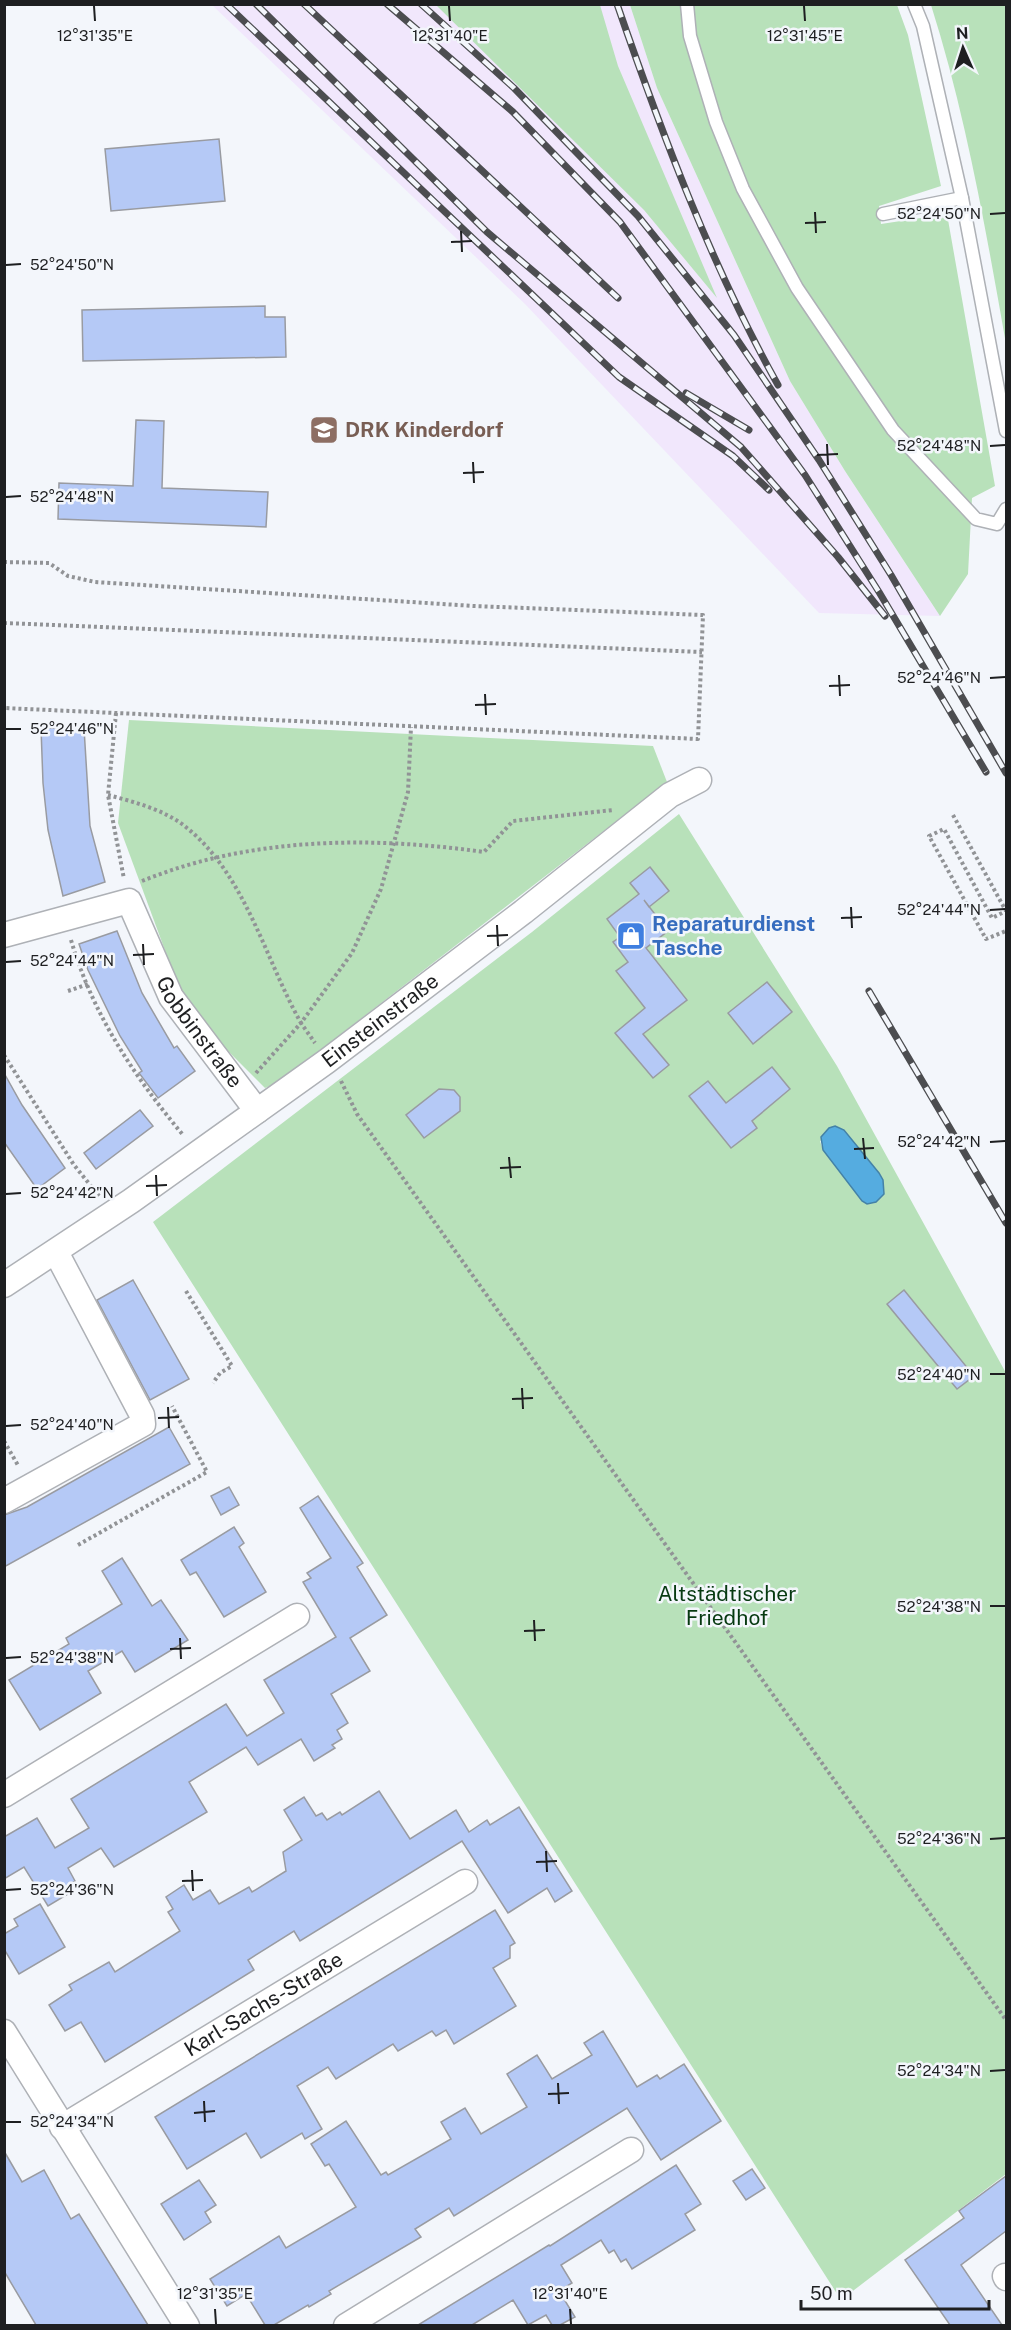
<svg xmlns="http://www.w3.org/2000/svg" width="1011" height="2330" font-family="'Public Sans',sans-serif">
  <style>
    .industrial { fill: #f1e7fc }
    .green { fill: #b8e1ba; fill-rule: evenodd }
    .water { fill: #55ace0; stroke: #4482a7; stroke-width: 1.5 }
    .building { fill: #b5c9f6; stroke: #999ba1; stroke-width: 1.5 }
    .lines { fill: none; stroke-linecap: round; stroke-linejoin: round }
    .lane-casing { stroke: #aeb1b6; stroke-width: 15 }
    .street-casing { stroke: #aeb1b6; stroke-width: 27 }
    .path { stroke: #919396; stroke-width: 4; stroke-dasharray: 3 3; stroke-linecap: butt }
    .lane { stroke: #fff; stroke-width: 12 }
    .street { stroke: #fff; stroke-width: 24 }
    .rail-casing { stroke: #4c4d50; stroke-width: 7 }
    .rail { stroke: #f3f6fb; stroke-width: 4.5; stroke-dasharray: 14; stroke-linecap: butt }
    .ticks { fill: none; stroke: #1e1f21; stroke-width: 2 }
    .labels { text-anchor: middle; stroke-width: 5; stroke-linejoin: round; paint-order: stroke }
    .education-label { font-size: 21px; font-weight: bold; fill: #785e54; stroke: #f3f6fb; text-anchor: start }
    .shop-label { font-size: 21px; font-weight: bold; fill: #366cbe; stroke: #f3f6fb; text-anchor: start }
    .street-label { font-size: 21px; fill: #1e1f21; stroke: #f3f6fb }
    .park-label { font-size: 21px; fill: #073a11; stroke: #f3f6fb }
    .ticks-label { font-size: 15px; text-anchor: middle; fill: #1e1f21; stroke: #f3f6fb; stroke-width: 5; stroke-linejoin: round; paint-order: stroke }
  </style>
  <rect width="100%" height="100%" fill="#f3f6fb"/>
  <!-- industrial -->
  <polygon class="industrial" points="212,5 630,5 657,88 790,381 845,471 940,616 819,613 525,304"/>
  <!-- green -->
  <g class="green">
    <polygon points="436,5 600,5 618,66 717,298 644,210"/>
    <polygon points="630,5 897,5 908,35 941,186 879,206 881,224 947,214 995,486 972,498 968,574 940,616 845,471 790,381 657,88"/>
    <path d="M931,5H1006V344C986,231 966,115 931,5Z"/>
    <polygon points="129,720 653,746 667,782 279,1082 265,1088 192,1015 180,991 118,823"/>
    <path d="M679,814L837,1066L1006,1373V2174L841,2300L153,1222L532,932ZM844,1130L879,1173L883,1180L823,1150L820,1141Z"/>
  </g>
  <!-- water -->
  <polygon class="water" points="835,1126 844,1130 879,1173 883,1180 884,1194 876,1202 867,1204 862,1201 823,1150 821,1137 829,1128"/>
  <!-- building -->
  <g class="building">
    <polygon points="219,139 225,201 111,211 105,149"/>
    <polygon points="265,306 265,317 285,317 286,357 83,361 82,310"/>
    <polygon points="136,420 164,421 162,488 268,492 266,527 58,519 59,483 133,486"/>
    <polygon points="41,728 84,728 90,826 105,882 63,896 48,830 43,783"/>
    <polygon points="650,867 669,891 649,907 644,900 668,931 646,948 687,1000 643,1034 669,1065 653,1078 615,1033 645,1008 616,971 628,962 613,942 620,937 607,919 639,894 630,883"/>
    <polygon points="117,931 142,993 174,1048 177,1046 195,1071 158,1098 139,1073 142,1071 120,1036 88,970 79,944"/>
    <polygon points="767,982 792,1012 753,1044 728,1013"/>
    <polygon points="772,1067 790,1089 752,1121 757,1128 731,1148 689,1096 708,1081 726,1103"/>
    <polygon points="4,1073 22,1105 65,1168 37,1189 4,1142"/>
    <polygon points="439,1089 454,1090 460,1097 460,1111 424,1138 406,1115"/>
    <polygon points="140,1110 153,1126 96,1169 84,1153"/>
    <polygon points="133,1280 189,1379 150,1400 97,1300"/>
    <polygon points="904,1290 974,1376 957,1389 887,1304"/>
    <polygon points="169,1427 190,1464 4,1567 4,1515 27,1507"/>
    <polygon points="229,1487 239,1505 221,1515 211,1496"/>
    <polygon points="318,1496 363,1563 357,1567 387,1615 350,1638 370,1671 331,1694 348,1723 337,1730 342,1739 332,1745 335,1748 314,1761 301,1739 258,1765 246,1747 189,1782 207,1812 114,1867 101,1848 68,1868 75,1881 69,1885 73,1891 48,1906 24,1867 4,1879 4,1837 37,1818 55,1848 89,1828 71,1799 226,1704 247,1736 284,1713 264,1680 336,1637 303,1582 311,1578 307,1573 331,1558 300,1508"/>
    <polygon points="234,1527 244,1543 239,1547 266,1592 224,1617 196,1572 190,1575 181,1560"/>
    <polygon points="122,1558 152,1606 161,1600 188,1640 135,1672 122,1651 88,1671 101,1693 40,1730 9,1680 69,1644 66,1638 122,1604 102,1571"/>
    <polygon points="379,1791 410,1839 456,1810 469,1832 487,1820 490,1825 519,1807 572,1891 555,1902 547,1888 508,1913 462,1841 300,1941 294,1931 248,1960 254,1970 105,2062 81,2022 65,2031 49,2005 72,1990 69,1985 109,1962 115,1972 180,1931 168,1912 173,1909 166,1897 184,1885 193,1900 210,1890 219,1904 249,1887 252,1892 286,1871 283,1852 302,1840 284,1810 304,1797 316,1816 322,1813 327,1820 340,1812 342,1815"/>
    <polygon points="40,1904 65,1947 19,1974 4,1949 4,1934 18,1926 14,1919"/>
    <polygon points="495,1910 515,1943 510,1946 510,1958 493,1968 516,2006 454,2044 446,2030 436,2036 432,2031 398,2051 393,2044 336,2079 328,2067 297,2086 322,2129 305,2139 302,2133 261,2158 246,2133 187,2169 155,2117"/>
    <polygon points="603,2031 637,2087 657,2075 660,2079 684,2064 721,2121 661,2160 627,2108 454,2216 449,2208 415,2229 421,2237 329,2291 331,2294 309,2307 308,2305 274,2325 265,2325 246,2294 227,2306 210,2279 279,2236 286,2248 356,2207 329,2164 325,2166 311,2144 346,2121 381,2175 386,2172 388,2175 451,2139 441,2122 465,2108 481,2134 527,2107 507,2074 537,2055 552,2079 592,2055 584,2043"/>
    <polygon points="4,2151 22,2182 44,2170 71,2219 79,2214 148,2325 36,2325 4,2271"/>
    <polygon points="676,2165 701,2204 685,2214 695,2230 632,2269 626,2259 621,2262 614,2250 609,2253 601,2240 561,2265 572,2283 559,2291 575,2317 560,2325 552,2325 546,2315 528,2325 513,2300 472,2325 418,2325 549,2245 550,2246"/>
    <polygon points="752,2169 765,2188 746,2200 733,2181"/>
    <polygon points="1006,2176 1006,2231 961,2265 1002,2325 950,2325 905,2260 964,2218 959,2211"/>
    <polygon points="199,2180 216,2205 205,2212 211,2222 184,2240 161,2204"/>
  </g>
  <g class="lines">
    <!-- lane casing -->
    <g class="lane-casing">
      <g id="lane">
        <polyline points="687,4 690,36 716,122 743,189 797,288 893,430 976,519 997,524 1006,509"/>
        <polyline points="914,4 923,26 962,198 1006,431"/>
        <polyline points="883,214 962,198"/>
      </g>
    </g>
    <!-- street casing -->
    <g class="street-casing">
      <g id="street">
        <path id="s1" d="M4,935L129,901L171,997L257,1111"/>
        <path id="s2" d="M4,1285L131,1201L327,1061L523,912L670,795L699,780"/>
        <polyline points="4,1501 143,1424 142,1415 56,1252"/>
        <polyline points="4,1795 297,1616"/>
        <polyline points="4,2032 187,2326"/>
        <path id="s3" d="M62,2127L465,1882"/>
        <polyline points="1005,2276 1006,2278"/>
        <polyline points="346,2326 631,2150"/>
      </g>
    </g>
    <!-- path -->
    <g class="path">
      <polyline points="4,562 49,563 68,576 95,582 474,606 703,615 698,739 4,708"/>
      <polyline points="4,623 702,652"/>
      <polyline points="116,713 108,795 124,879"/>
      <path d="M108,795C134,802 166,810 187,828C246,876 265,959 301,1023L352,953L381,889L408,792L411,727"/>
      <polyline points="953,815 1006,911 992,918 944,829 929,836 986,939 1006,931"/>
      <path d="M142,881C250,837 370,836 484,852L513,821L613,810"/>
      <path d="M71,940C93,1015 134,1076 183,1135"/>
      <polyline points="68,991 88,984"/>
      <polyline points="4,1055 74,1165 99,1196"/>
      <polyline points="256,1073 301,1023 315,1043"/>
      <polyline points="341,1081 357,1114 1006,2020"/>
      <polyline points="186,1291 232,1366 220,1373 213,1383"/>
      <polyline points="4,1441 19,1467"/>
      <polyline points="78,1545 207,1472 172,1406"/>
    </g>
    <!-- lane -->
    <use href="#lane" class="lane"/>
    <!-- street -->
    <use href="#street" class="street"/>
    <!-- rail casing -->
    <g class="rail-casing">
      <g id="rail">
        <polyline points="226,4 619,377 733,456 769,490"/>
        <polyline points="256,4 487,232 741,447 838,557 885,616"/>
        <polyline points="304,4 618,298"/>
        <polyline points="387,4 513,112 620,222 805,475 879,592 986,772"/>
        <polyline points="421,4 514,88 638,216 734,335 819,460 891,575 1006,773"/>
        <path d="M617,4C662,134 711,265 778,385"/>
        <polyline points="686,393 749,430"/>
        <polyline points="869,991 1006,1223"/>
      </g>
    </g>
    <!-- rail -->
    <use href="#rail" class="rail"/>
  </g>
  <!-- ticks -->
  <path class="ticks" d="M94,6L95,21M449,6L450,21M804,6L805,21M815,212L816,233M990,214L1005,213M805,223L826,222M461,231L462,252M451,242L472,241M6,265L21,264M827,444L828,465M990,446L1005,445M817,455L838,454M473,462L474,483M463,473L484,472M6,497L21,496M839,675L840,696M990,678L1005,677M829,686L850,685M485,694L486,715M475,705L496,704M6,729H21M851,907L852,928M990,910L1005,909M841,918L862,917M497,925L498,946M487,936L508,935M143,944L144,965M133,955L154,954M6,962L21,961M863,1138L865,1159M990,1142L1005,1141M854,1149L874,1148M509,1157L511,1178M500,1168L521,1167M156,1175L157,1196M146,1186L167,1185M6,1194L21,1193M990,1374H1005M522,1388L523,1409M512,1399L533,1398M168,1407L169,1428M158,1418L179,1417M6,1426L21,1425M990,1606H1005M534,1620L535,1641M524,1631L545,1630M180,1638L181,1659M170,1649L191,1648M6,1658L21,1657M990,1839L1005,1838M546,1851L547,1872M536,1862L557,1861M192,1870L193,1891M182,1881L203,1880M6,1890L21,1889M990,2071L1005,2070M558,2083L559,2104M548,2094L569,2093M204,2101L205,2122M194,2113L215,2111M6,2122H21M215,2309L216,2324M570,2309L571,2324"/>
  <!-- icons -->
  <defs>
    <g id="school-square" transform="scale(1.5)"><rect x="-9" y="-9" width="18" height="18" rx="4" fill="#8d6e63" stroke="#f3f6fb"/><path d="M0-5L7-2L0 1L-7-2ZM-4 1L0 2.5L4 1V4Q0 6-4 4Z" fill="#fff"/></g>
    <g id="shop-square" transform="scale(1.5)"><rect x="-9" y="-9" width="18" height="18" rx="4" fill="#3f7fe0" stroke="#f3f6fb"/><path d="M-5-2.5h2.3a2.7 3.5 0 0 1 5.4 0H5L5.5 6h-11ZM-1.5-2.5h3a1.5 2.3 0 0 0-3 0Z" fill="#fff"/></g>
  </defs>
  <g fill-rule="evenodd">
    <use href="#school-square" x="324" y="430"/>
    <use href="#shop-square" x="631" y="936"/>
  </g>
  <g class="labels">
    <!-- education labels -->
    <g class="education-label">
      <text x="345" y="437">DRK Kinderdorf</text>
    </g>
    <!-- shop labels -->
    <g class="shop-label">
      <text x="652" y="931">Reparaturdienst<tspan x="652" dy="24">Tasche</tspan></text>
    </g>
    <!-- street labels -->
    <g class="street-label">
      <text dy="7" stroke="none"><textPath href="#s2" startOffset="460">Einsteinstraße</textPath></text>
      <text dy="7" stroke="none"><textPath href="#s1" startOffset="279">Gobbinstraße</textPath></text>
      <text dy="7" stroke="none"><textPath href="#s3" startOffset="236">Karl-Sachs-Straße</textPath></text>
    </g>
    <!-- park labels -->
    <g class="park-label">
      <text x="727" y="1601">Altstädtischer<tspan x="727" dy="24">Friedhof</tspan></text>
    </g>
  </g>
  <g class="ticks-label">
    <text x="95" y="41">12°31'35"E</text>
    <text x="450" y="41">12°31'40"E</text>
    <text x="805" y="41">12°31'45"E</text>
    <text x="939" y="219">52°24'50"N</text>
    <text x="72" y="270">52°24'50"N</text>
    <text x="939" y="451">52°24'48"N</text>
    <text x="72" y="502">52°24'48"N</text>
    <text x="939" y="683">52°24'46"N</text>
    <text x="72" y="734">52°24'46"N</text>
    <text x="939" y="915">52°24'44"N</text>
    <text x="72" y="966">52°24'44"N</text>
    <text x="939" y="1147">52°24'42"N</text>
    <text x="72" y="1198">52°24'42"N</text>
    <text x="939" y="1380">52°24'40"N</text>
    <text x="72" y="1430">52°24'40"N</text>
    <text x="939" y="1612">52°24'38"N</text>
    <text x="72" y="1663">52°24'38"N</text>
    <text x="939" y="1844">52°24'36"N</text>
    <text x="72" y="1895">52°24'36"N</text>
    <text x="939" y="2076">52°24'34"N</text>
    <text x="72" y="2127">52°24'34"N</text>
    <text x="215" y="2299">12°31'35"E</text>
    <text x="570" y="2299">12°31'40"E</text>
  </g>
  <!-- border -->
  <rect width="1011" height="2330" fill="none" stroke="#1e1f21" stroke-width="12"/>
  <!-- north arrow -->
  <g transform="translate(963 48) rotate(357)" stroke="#f3f6fb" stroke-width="4.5" paint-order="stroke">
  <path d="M0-4.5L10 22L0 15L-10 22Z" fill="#1e1f21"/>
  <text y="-9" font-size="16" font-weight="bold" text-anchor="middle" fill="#1e1f21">N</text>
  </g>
  <!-- scale -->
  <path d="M801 2300v9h188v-9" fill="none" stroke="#1e1f21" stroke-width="3"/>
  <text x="810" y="2300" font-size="18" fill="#1e1f21" stroke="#f3f6fb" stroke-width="4.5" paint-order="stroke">50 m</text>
</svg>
